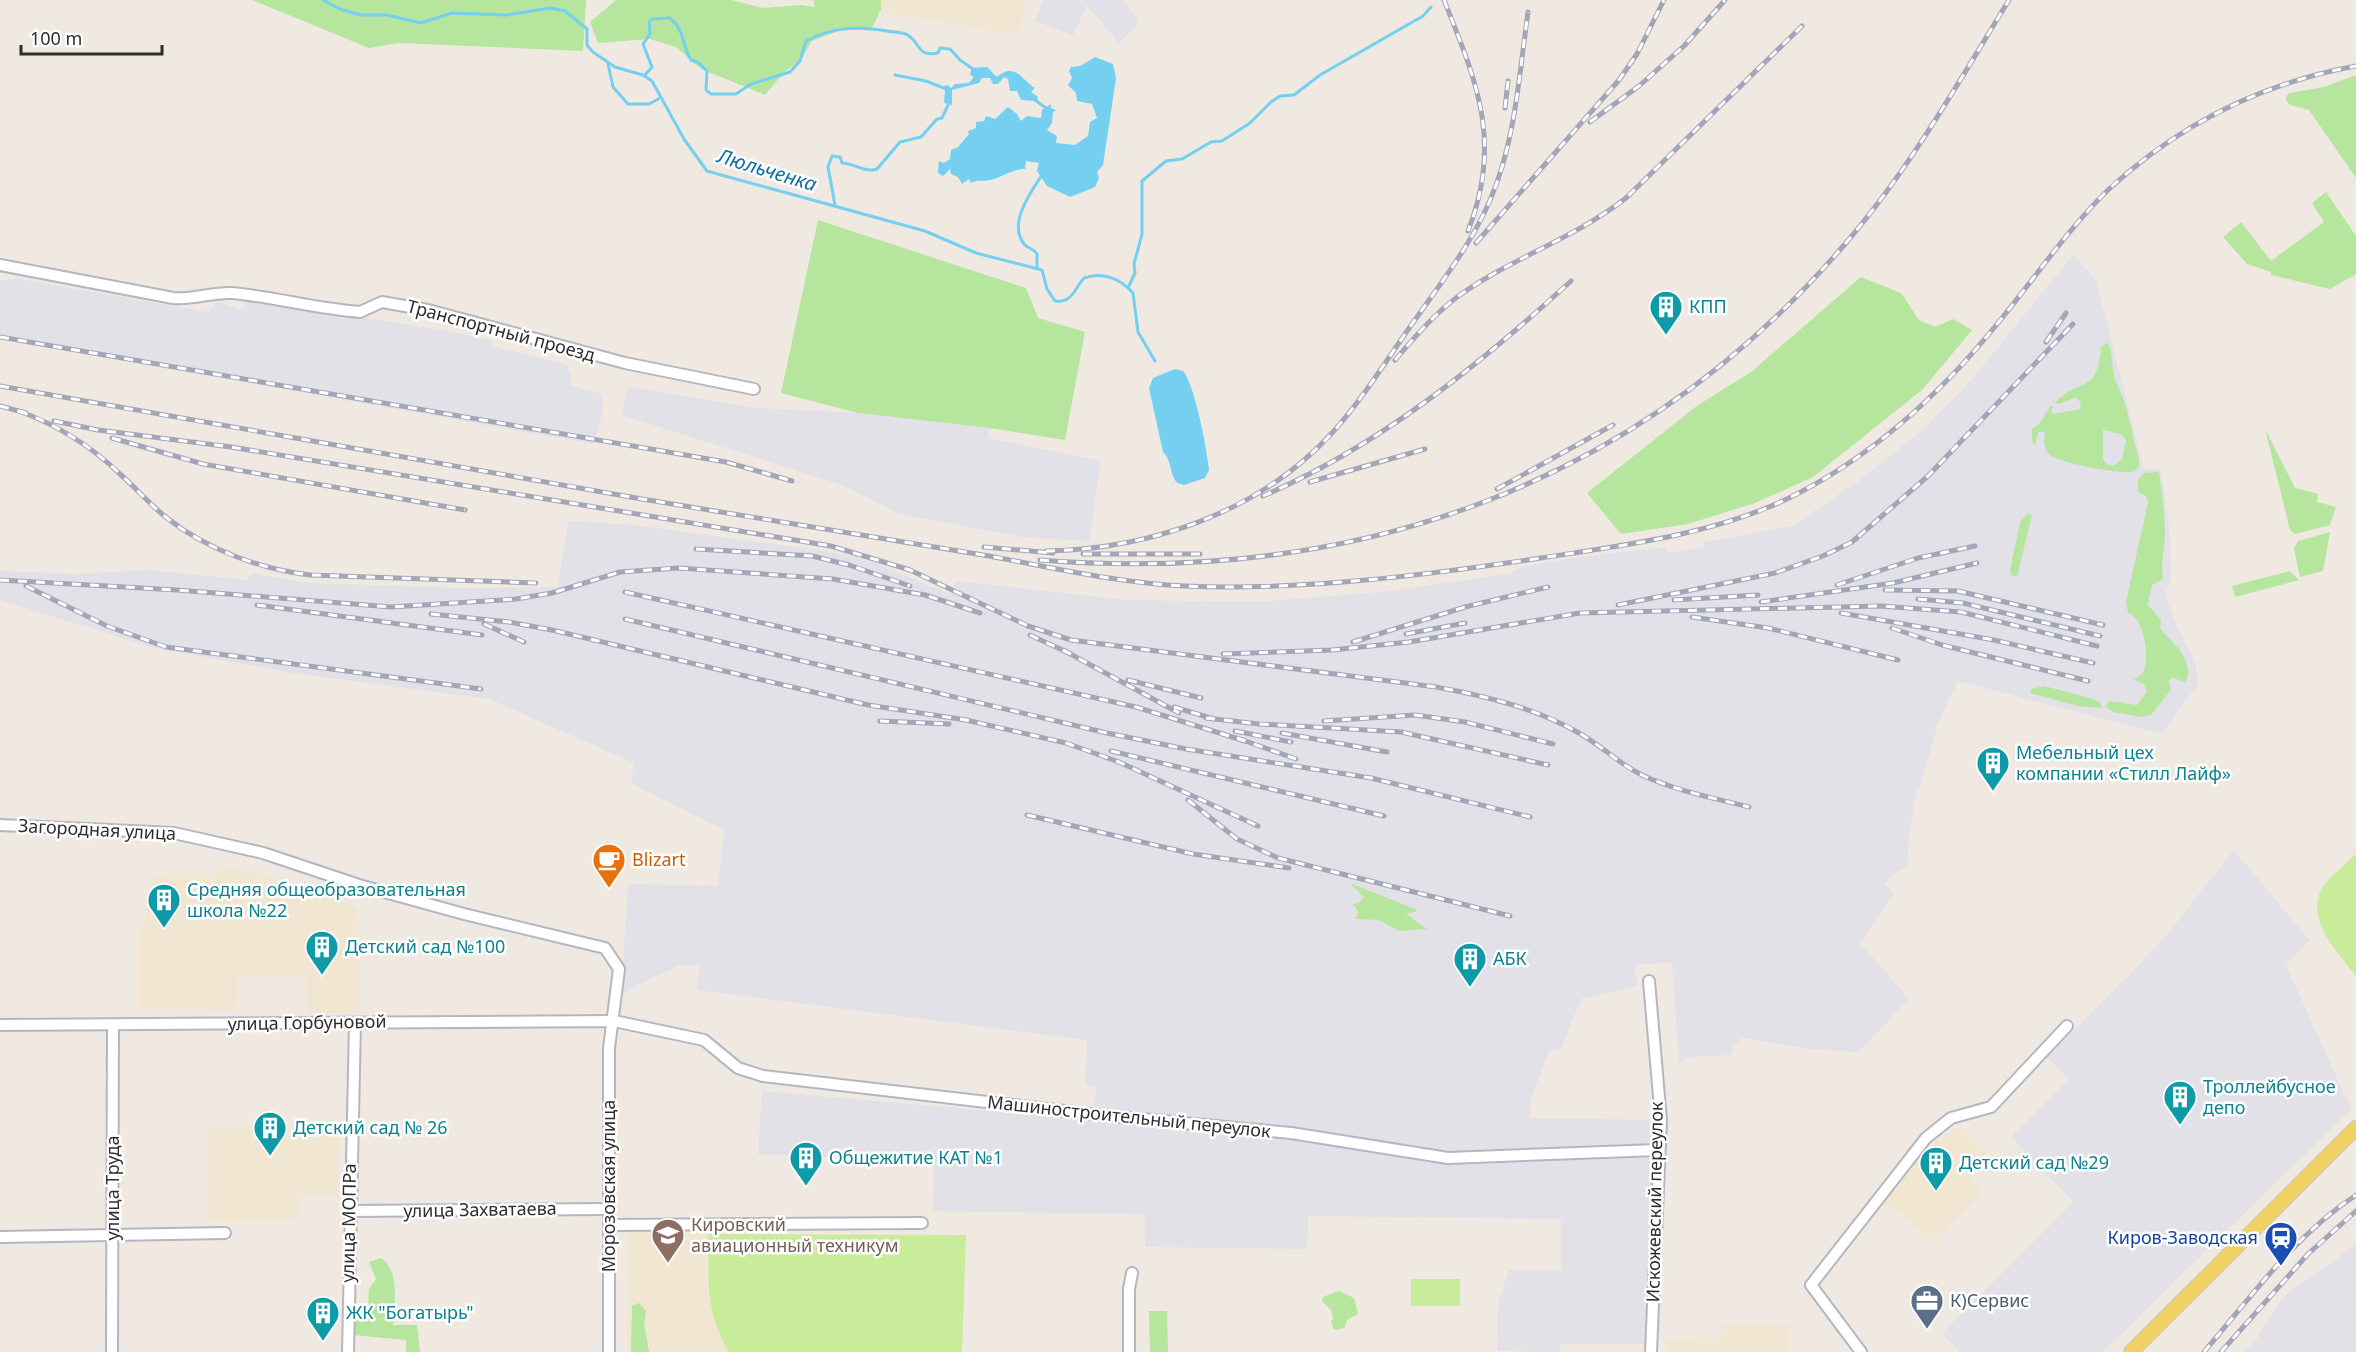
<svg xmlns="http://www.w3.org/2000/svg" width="2356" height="1352" font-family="'Noto Sans',sans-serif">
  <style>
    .industrial { fill: #e3e1e8 }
    .education { fill: #f0e6d1 }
    .green { fill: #b6e59e; fill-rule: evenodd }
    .pitch { fill: #c9ec9a }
    .water { fill: #75cff0 }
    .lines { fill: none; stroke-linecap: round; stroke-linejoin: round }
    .stream { stroke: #75cff0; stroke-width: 3 }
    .minor-casing { stroke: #b4b7c1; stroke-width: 14 }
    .major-casing { stroke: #c9c9c9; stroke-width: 16 }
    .minor { stroke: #fff; stroke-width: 10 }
    .major { stroke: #f2d163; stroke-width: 14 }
    .rail-casing { stroke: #a3a6b8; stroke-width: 5 }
    .rail { stroke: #fff; stroke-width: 3; stroke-dasharray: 9; stroke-linecap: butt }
    .labels { text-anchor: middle; stroke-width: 5; stroke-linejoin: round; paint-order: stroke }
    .culture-label { font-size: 18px; fill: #0d838f; stroke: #fff; text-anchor: start }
    .street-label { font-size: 18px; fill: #2e2e2e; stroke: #fff }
    .food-label { font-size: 18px; fill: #c56008; stroke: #fff; text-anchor: start }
    .education-label { font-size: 18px; fill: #785e54; stroke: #fff; text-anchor: start }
    .transit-label { font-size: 18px; fill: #164399; stroke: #fff; text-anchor: end }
    .service-label { font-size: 18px; fill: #4e5e75; stroke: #fff; text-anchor: start }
    .water-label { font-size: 20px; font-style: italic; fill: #0d6fa3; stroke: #fff }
  </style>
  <rect width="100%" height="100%" fill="#efe9e1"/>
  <!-- industrial -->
  <g class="industrial">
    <polygon points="1044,0 1123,0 1140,21 1119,43 1087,5 1073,35 1035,21"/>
    <polygon points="2073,255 2096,280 2144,469 2161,469 2170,534 2171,579 2165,594 2174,619 2196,665 2198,684 2162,734 1958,681 1938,723 1920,788 1916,793 1909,835 1907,868 1901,869 1884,883 1894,894 1860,943 1909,999 1859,1052 1809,1049 1743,1038 1733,1045 1732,1055 1685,1057 1679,1064 1672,962 1634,965 1638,986 1581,999 1560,1051 1550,1049 1530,1101 1530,1118 1654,1120 1645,1344 1561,1344 1560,1352 1497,1351 1498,1303 1509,1270 1561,1270 1561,1219 1308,1216 1307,1249 1145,1247 1145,1214 933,1211 934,1161 758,1154 762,1091 1081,1119 1094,1111 1096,1087 1085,1085 1087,1040 697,990 700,966 694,965 678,966 643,982 621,995 628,884 718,886 724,830 631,783 634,763 489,699 293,673 151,647 0,600 0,571 80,574 148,570 248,580 251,573 309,583 463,588 558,587 568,521 634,525 831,552 876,563 950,594 956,581 1128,600 1259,602 1381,592 1508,574 1525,566 1580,557 1666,547 1667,553 1704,547 1704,542 1792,526 1860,480 1926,427 1974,377"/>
    <polygon points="19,279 208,312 218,301 243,311 247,300 443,330 491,340 492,346 567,365 572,375 570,385 602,394 603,411 594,444 0,339 0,280"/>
    <polygon points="628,386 755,408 858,413 990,428 988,438 1101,461 1089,541 1022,537 899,514 842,485 622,415"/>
    <polygon points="2234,850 2309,940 2286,965 2351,1109 2103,1352 1960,1352 1942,1333 2073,1202 2011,1137 2069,1078 2047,1057 2161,942"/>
    <polygon points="2356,1245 2356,1352 2243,1352 2259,1338 2259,1333 2287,1293"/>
  </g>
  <!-- education -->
  <g class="education">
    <polygon points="801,0 1026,0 1019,35"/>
    <polygon points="218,863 296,884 358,908 361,1012 307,1013 306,977 238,977 237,1010 138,1008 138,942 155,883 151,880 152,874 217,875"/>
    <polygon points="339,1126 337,1195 301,1196 299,1214 289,1221 207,1221 208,1127"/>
    <polygon points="1960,1126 1987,1152 1966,1173 1982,1193 1936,1242 1885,1202 1902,1177 1925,1150"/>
    <polygon points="627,1233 709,1234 708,1295 720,1337 729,1352 628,1352"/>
    <polygon points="1722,1325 1789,1325 1789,1352 1666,1352 1666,1340 1721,1338"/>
  </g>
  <!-- green -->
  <g class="green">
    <polygon points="252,0 586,0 583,51 399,43 369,48"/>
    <polygon points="616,0 732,0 762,8 802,5 815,7 813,0 881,0 881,9 872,28 838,31 812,41 800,61 785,71 765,95 701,69 676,47 650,39 598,43 590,22"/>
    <polygon points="2356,75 2356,178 2309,110 2290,105 2285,99 2289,93 2324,87"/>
    <polygon points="2326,192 2356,236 2356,274 2330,289 2271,275 2271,272 2247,264 2223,237 2241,222 2271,261 2324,222 2312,203"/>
    <polygon points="818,220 1026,288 1038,318 1085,332 1065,440 990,428 858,413 781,393"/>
    <polygon points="1861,277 1901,293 1919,320 1935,327 1953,319 1972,330 1922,390 1813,477 1755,503 1688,524 1621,534 1587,493 1698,405 1751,372"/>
    <path d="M2108,343L2111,351L2114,377L2125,403L2139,460V466C2137,469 2136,471 2132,472C2120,474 2057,463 2049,454C2043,448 2044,439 2045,432H2038L2035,446L2032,441V429L2040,423L2050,406H2053L2051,412L2054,414L2081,409L2080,402L2076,397L2060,404L2055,403C2079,376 2097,397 2101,347ZM2103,430L2121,434L2126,440L2122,459L2113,466L2107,464L2103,459Z"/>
    <polygon points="2265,429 2295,488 2318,494 2317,502 2336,507 2330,525 2295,534 2290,530"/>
    <path d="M2159,472C2162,493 2165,514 2165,535C2165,550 2160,563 2163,579L2152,585L2148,605L2161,620L2160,628C2173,644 2196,660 2185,683L2173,677L2169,681L2171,690L2151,715L2142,717L2113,712L2105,706L2109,701L2137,705L2147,692L2144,684L2134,679C2137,677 2140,676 2142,674C2151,664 2145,617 2128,613L2126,602L2148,502L2146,496L2138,492V480L2144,473Z"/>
    <polygon points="2027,514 2032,515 2017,577 2011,575 2010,570 2020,522"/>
    <polygon points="2330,532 2323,571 2300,577 2294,549 2298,541"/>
    <polygon points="2290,571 2299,580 2235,597 2232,586"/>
    <polygon points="2044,686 2094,699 2100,703 2102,708 2078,706 2030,693 2031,689"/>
    <polygon points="1350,883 1415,909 1417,911 1406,914 1427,929 1399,931 1379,920 1356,919 1358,912 1353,904 1359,903 1364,897"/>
    <path d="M381,1258C401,1271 394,1305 393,1325H417L420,1352H406V1340L353,1335L355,1312L368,1309L369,1289L376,1279L369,1262Z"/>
    <polygon points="1339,1291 1354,1298 1358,1314 1347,1320 1345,1327 1338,1330 1334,1329 1331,1322 1333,1318 1331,1310 1322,1301 1323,1297"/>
    <polygon points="639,1303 646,1311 644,1323 649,1352 631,1352 632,1306"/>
    <polygon points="1149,1311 1167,1311 1168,1352 1150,1352"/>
  </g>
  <!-- pitch -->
  <g class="pitch">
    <path d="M2356,854V976C2338,952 2301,916 2325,884C2334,873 2346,864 2356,854Z"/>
    <path d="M709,1234L966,1235L962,1352H729C705,1312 708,1279 709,1234Z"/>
    <rect x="1411" y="1279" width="49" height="27"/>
  </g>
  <!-- water -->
  <g class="water">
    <path d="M1095,57L1113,64L1116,78L1103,165L1097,172L1099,178L1095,187L1070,197L1047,186L1037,171L1039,163L1026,161L1025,169C1012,169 1003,177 990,180C983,182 977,179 971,183L969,179L962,184L958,177L951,174L950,169L943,176L938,173L939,161L944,163L950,159L951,150L958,147L969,134L968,131L976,128V122L984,121L986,116L995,119L1008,107L1017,114L1021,121L1027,116L1041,118L1042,110L1051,104V108L1056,110L1053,112L1052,123L1047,130L1057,136L1056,143L1075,145L1088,136L1090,122L1097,118L1092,104L1077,101L1076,93L1068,85L1072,78L1069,71L1071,67L1080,66Z"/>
    <path d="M987,67L997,77C1015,62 1021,79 1035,88L1031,92L1038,97L1037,101L1021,100L1017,91H1010L1008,79L1004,77L998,84H993L990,78H982L979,83L952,90V105L944,103L945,91L940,87L948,85L951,88L955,84L969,83L974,77L970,75L972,68Z"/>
    <path d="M1175,369L1183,371C1195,385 1207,450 1209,470L1205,478L1184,485L1177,483C1169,473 1172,460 1163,452L1149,388L1153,378Z"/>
  </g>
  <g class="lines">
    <!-- stream -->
    <g class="stream">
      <path d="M323,0L340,9L361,15H387L421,23L452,13L507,15L550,8L565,11L587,29V45L593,52L615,67L643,75L652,81L684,139L707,171L925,231L976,253L1042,270L1047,289L1055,301C1072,304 1075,288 1084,278C1102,271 1121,279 1133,293L1138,332L1155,361"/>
      <polyline points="608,64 613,87 628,104 649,104 660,98"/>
      <path d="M645,75L652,67L643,44L650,34L649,22L652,19L670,18C686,32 681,43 691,60L699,63L707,71L706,90L711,94H736L751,84L790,72L800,61L806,41C832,27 858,26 887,31C895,33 902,31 909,36C921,44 917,57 938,53L940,48L950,49L960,60L973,69"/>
      <polyline points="895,75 926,81 941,87"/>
      <polyline points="1035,100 1046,108"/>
      <path d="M835,205L828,167L832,156L840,157L842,163C854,163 864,173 877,169L900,142L921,137L937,119L942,118L949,103"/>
      <path d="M1037,268V254C1033,248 1029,249 1025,245C1007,225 1030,193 1042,175"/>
      <polyline points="1128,288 1135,273 1134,264 1142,234 1142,181 1166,161 1182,159 1211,142 1222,141 1250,123 1271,102 1280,96 1294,95 1320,75 1423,16 1431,7"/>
    </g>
    <!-- minor casing -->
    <g class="minor-casing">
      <g id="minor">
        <path d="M0,265L173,298C193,300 212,292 232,293C275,297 317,309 360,312L382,302L428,310L625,363L754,389"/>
        <polyline points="0,825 174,833 263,853 359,885 464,914 605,948 619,969 609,1048 609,1352"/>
        <polyline points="1649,981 1661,1120 1651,1352"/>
        <polyline points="0,1025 614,1021 704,1040 738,1068 763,1076 1099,1115 1291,1133 1448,1158 1657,1150"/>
        <polyline points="349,1211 610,1209"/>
        <polyline points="610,1225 922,1223"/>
        <polyline points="0,1237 225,1233"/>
        <polyline points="112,1352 113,1025"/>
        <polyline points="348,1352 355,1023"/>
        <polyline points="1129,1352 1129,1289 1132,1273"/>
        <polyline points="1861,1352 1811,1285 1926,1138 1951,1118 1991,1107 2067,1026"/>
      </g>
    </g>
    <!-- major casing -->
    <g class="major-casing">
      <polyline id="major" points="2131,1352 2356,1128"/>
    </g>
    <!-- minor -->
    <use href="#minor" class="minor"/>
    <!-- major -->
    <use href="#major" class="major"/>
    <!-- rail casing -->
    <g class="rail-casing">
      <g id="rail">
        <path d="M1444,0C1477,83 1503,142 1468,231"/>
        <polyline points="1505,108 1508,81"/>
        <polyline points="1590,122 1639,86 1684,46 1725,0"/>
        <polyline points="1476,243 1619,80 1637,54 1664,0"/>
        <polyline points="0,337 726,462 792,481"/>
        <polyline points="2046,342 2066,313"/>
        <path d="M1395,360C1415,337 1435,313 1460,295C1512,258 1575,238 1626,198L1802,26"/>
        <path d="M0,386C214,424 428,461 642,499C756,518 869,536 983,555C1051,567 1116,583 1185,586C1300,591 1427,575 1541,558C1625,545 1712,535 1789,498C1874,456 1943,392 2002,318C2037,275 2068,229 2108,190C2178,125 2262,83 2356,66"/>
        <polyline points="0,406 26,413"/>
        <path d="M19,411C57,425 91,446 120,474C136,488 150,505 167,518C206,549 262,570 311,575L536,583"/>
        <path d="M54,421L98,430L231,447L831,546L910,570L1028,626L1071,640L1436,687C1485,696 1536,708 1579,733C1602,746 1620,765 1644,776C1677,791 1714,798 1749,807"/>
        <polyline points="112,438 203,464 465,510"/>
        <polyline points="1310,482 1425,449"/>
        <polyline points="1497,489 1613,425"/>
        <path d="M1263,496C1379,446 1478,366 1571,281"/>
        <polyline points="984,547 1053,553"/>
        <polyline points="696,549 812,556 849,565 910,586"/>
        <path d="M1046,551C1151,549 1260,512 1332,433C1362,400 1386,361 1412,324C1443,280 1478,236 1496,185C1516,131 1520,68 1528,12"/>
        <polyline points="1083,554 1200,554"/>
        <path d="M1040,560C1355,585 1637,487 1845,244C1909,170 1958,83 2009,0"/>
        <polyline points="0,580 177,590 391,607 516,599 552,593 620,572 679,568 833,579 925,595 980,613"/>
        <polyline points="1837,585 1918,558 1975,546"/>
        <polyline points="26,586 107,626 166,647 481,689"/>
        <polyline points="1885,590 1958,591 2103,625"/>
        <polyline points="625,592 1136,707 1245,741"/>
        <polyline points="1918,599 1963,603 2100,636"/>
        <polyline points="1674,600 1758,595"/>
        <polyline points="1761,602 1893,583 1977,563"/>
        <polyline points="257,605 482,635"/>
        <polyline points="1618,605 1775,573 1823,556 1852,542 1928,476 2073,324"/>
        <polyline points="1841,613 1994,640 2093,663"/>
        <polyline points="431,614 509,622 552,630 868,705 966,720 1066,743 1119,762 1258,826"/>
        <polyline points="1692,617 1768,628 1898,660"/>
        <polyline points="625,619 1107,733 1186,749 1371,778 1530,817"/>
        <polyline points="484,624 524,642"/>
        <polyline points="1892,628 1942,645 2088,681"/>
        <polyline points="1406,634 1465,623"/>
        <polyline points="1030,635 1071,654"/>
        <polyline points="1353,642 1465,607 1548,587"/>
        <polyline points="1063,650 1179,713"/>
        <polyline points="1223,654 1332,650 1409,642 1580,613 1881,606 1961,612 2097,646"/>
        <polyline points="1128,680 1201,698"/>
        <polyline points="1174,707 1214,719"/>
        <polyline points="1206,718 1259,724 1401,732 1548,765"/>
        <polyline points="880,721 949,724"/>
        <polyline points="1324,721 1415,715 1465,722 1553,744"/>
        <polyline points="1235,731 1291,742"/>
        <polyline points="1282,733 1387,752"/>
        <polyline points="1237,738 1296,759"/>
        <polyline points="1111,751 1384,816"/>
        <polyline points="1188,800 1237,839 1278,858 1510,916"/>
        <polyline points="1027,815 1193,854 1289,868"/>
        <path d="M2204,1352C2251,1297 2295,1235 2356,1195"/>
        <polyline points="2221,1352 2308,1254 2356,1211"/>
      </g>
    </g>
    <!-- rail -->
    <use href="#rail" class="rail"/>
  </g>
  <!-- icons -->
  <defs>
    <g id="building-pin" transform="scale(1.725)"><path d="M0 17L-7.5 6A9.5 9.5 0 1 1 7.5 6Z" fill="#0f9aa8" stroke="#fff"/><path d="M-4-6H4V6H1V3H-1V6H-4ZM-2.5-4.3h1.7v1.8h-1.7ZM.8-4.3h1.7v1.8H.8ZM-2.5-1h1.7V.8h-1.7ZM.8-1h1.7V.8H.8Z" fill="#fff"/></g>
    <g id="cafe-pin" transform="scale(1.725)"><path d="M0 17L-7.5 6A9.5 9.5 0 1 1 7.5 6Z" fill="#e8710a" stroke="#fff"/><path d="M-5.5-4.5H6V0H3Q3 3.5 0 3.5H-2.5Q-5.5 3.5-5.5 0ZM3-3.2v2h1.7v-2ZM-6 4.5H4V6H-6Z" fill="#fff"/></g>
    <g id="university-pin" transform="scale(1.725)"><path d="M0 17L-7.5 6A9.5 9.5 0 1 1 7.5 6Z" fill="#8d6e63" stroke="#fff"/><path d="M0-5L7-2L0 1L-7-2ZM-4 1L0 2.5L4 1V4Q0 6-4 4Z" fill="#fff"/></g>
    <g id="station-pin" transform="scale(1.725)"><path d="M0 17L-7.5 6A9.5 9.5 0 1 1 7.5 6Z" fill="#1a4fb4" stroke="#fff"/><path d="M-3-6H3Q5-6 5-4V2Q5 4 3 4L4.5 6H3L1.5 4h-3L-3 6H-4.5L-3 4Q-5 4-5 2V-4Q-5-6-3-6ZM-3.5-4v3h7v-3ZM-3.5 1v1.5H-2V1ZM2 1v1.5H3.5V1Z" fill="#fff"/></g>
    <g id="office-pin" transform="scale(1.725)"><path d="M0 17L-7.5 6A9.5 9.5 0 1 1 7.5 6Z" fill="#5c6f8a" stroke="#fff"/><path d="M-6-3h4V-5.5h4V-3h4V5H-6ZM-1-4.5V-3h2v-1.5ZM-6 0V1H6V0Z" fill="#fff"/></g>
  </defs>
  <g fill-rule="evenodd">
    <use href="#building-pin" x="1666" y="307"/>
    <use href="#building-pin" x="1993" y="763"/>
    <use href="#cafe-pin" x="609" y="860"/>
    <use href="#building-pin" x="164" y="900"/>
    <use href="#building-pin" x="322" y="947"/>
    <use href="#building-pin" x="1470" y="959"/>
    <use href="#building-pin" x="2180" y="1097"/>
    <use href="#building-pin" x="270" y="1128"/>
    <use href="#building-pin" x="806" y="1158"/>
    <use href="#building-pin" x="1936" y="1163"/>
    <use href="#university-pin" x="668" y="1235"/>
    <use href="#station-pin" x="2281" y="1238"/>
    <use href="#office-pin" x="1927" y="1301"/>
    <use href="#building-pin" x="323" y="1313"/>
  </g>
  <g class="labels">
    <!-- culture labels -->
    <g class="culture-label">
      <text x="1689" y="313">КПП</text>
      <text x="2016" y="759">Мебельный цех<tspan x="2016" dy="21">компании «Стилл Лайф»</tspan></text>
      <text x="187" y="896">Средняя общеобразовательная<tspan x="187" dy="21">школа №22</tspan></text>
      <text x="345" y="953">Детский сад №100</text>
      <text x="1493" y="965">АБК</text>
      <text x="2203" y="1093">Троллейбусное<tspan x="2203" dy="21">депо</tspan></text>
      <text x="293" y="1134">Детский сад № 26</text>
      <text x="829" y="1164">Общежитие КАТ №1</text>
      <text x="1959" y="1169">Детский сад №29</text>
      <text x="346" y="1319">ЖК "Богатырь"</text>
    </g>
    <!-- street labels -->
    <g class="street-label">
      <text transform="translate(501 331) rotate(15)" y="6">Транспортный проезд</text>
      <text transform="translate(97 830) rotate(3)" y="6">Загородная улица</text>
      <text transform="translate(307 1023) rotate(-1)" y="6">улица Горбуновой</text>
      <text transform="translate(1129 1117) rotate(6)" y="6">Машиностроительный переулок</text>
      <text transform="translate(609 1186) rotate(-90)" y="6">Морозовская улица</text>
      <text transform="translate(113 1188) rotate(-90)" y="6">улица Труда</text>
      <text transform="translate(1655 1202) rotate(-89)" y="6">Искожевский переулок</text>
      <text transform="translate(480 1210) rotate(-1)" y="6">улица Захватаева</text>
      <text transform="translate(349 1223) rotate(-89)" y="6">улица МОПРа</text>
    </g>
    <!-- food labels -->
    <g class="food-label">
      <text x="632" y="866">Blizart</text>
    </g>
    <!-- education labels -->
    <g class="education-label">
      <text x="691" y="1231">Кировский<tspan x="691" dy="21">авиационный техникум</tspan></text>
    </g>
    <!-- transit labels -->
    <g class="transit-label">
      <text x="2258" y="1244">Киров-Заводская</text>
    </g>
    <!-- service labels -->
    <g class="service-label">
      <text x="1950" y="1307">К)Сервис</text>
    </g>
    <!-- water labels -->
    <g class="water-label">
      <text transform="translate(767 170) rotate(17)" y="7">Люльченка</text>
    </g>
  </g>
  <!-- scale -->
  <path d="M21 45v9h141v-9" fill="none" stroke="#2e2e2e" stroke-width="3"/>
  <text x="30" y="45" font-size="18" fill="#2e2e2e" stroke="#ffffff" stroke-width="4.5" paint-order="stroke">100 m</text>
</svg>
